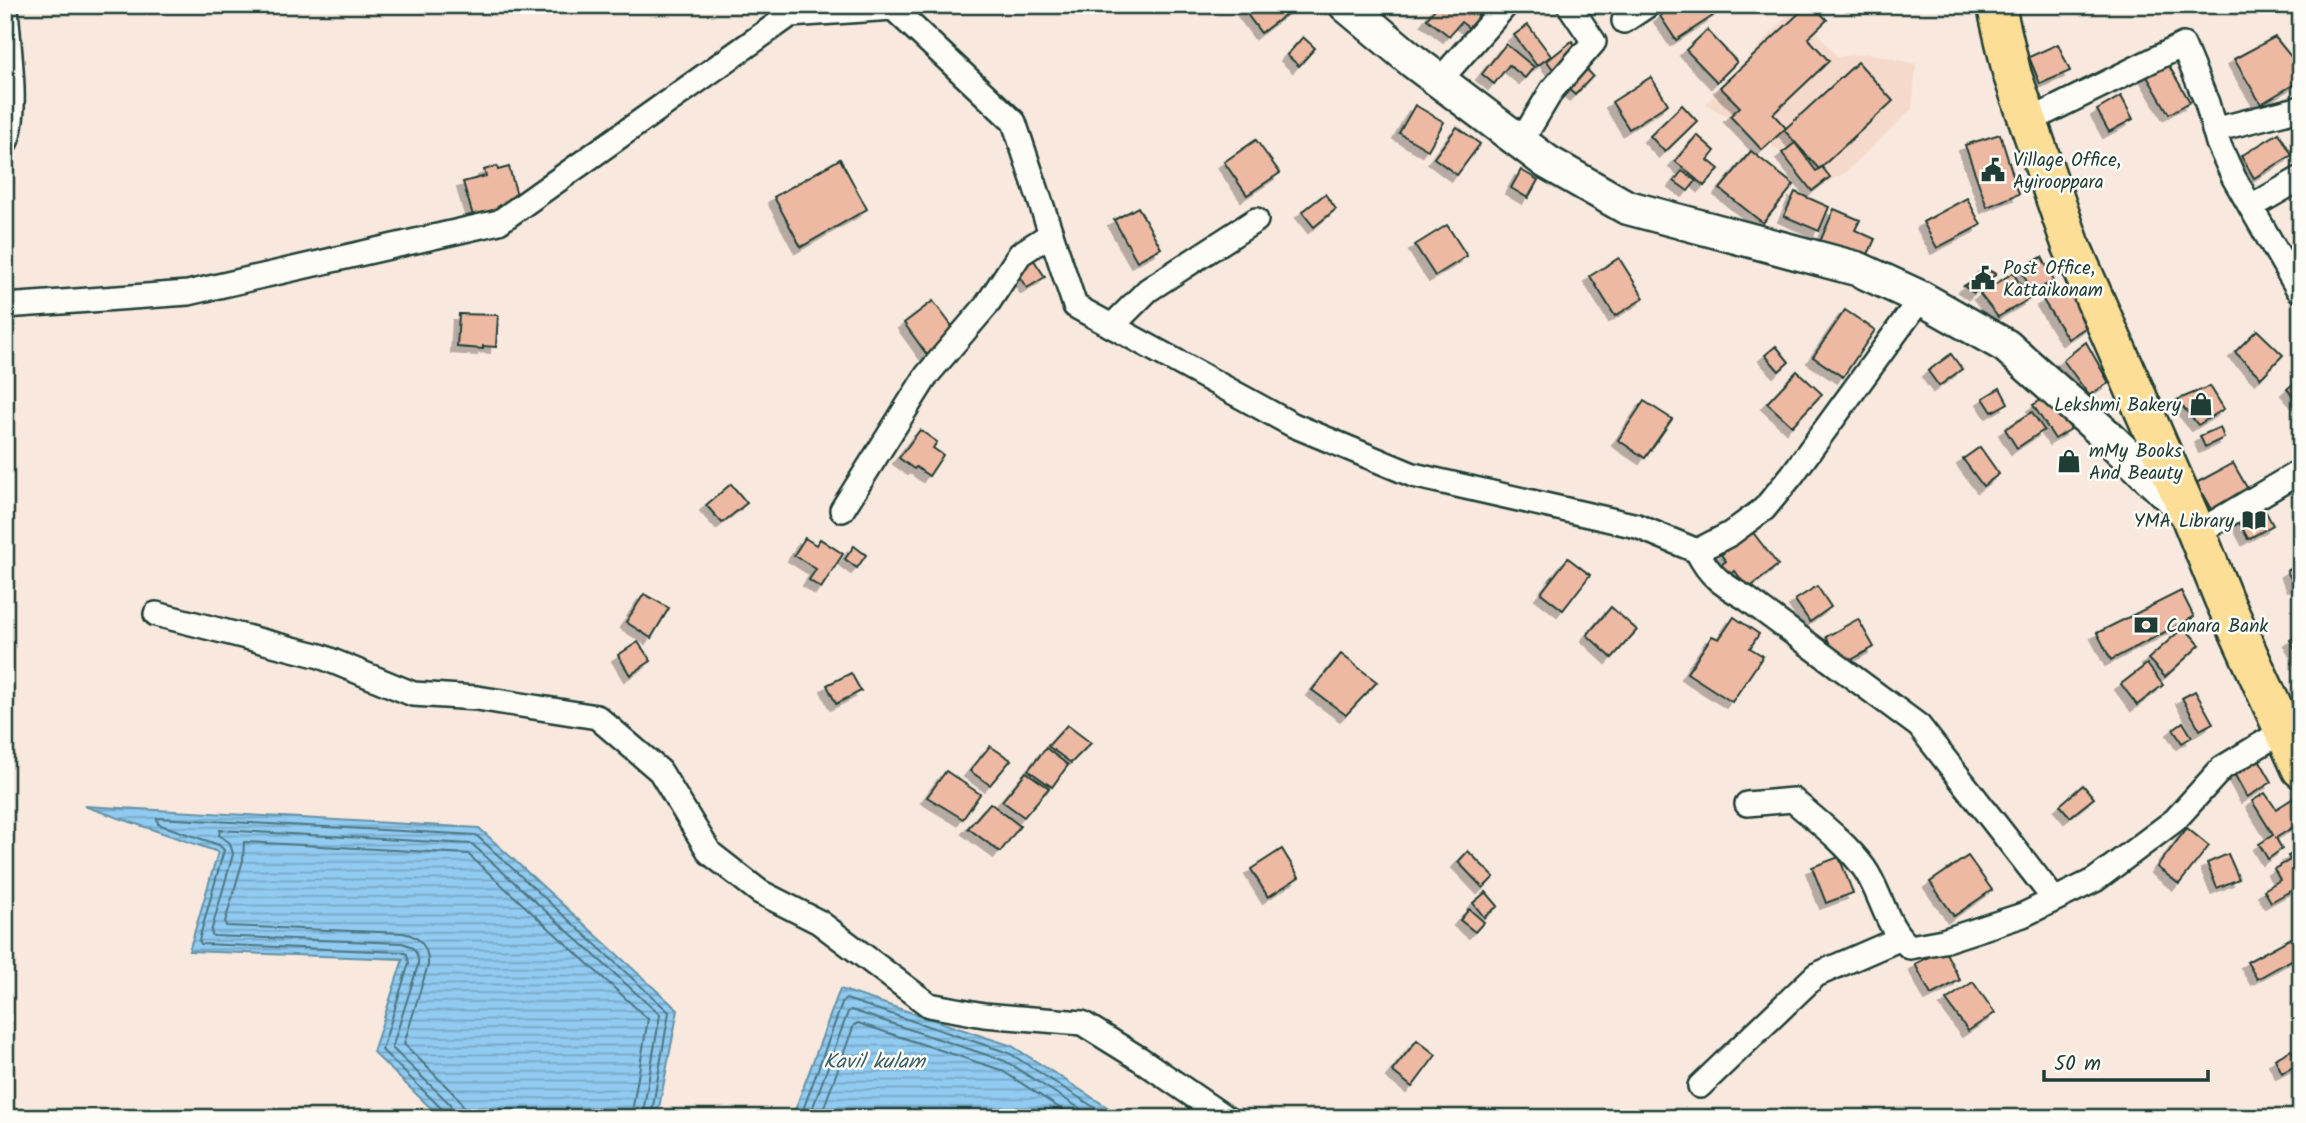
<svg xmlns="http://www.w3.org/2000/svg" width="2306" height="1123" font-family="Kalam,sans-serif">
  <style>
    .built { fill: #f5dacc }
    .water { fill: url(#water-rules); stroke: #6392a5; stroke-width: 2 }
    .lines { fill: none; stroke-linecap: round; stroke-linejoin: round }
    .shore { stroke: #4d7680; stroke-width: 2 }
    .building { fill: #eeb9a2; stroke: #1f3d34; stroke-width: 2; filter: url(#shadow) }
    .street-casing { stroke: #1f3d34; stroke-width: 28 }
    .secondary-casing { stroke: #1f3d34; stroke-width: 38 }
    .primary-casing { stroke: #1f3d34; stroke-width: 42 }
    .street { stroke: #fdfcf7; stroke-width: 23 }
    .secondary { stroke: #fdfcf7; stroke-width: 33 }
    .primary { stroke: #fdde96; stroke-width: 37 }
    .labels { text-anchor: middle; stroke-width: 5; stroke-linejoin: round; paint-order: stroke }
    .poi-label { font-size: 19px; fill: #1f3d34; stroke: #fdfcf7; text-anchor: start }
    .water-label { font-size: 21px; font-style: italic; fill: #3c6063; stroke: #fdfcf7 }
  </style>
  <defs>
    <pattern id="water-rules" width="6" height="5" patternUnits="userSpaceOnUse" patternTransform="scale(1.75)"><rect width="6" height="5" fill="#91cbf1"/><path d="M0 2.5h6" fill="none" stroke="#76a6c4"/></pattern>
    <filter id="shadow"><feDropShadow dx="-6" dy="6" stdDeviation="0" flood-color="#0004"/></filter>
  </defs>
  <rect width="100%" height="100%" fill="#f8e8de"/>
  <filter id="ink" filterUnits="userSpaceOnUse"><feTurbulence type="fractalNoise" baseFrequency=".0143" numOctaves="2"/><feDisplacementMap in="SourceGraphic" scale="14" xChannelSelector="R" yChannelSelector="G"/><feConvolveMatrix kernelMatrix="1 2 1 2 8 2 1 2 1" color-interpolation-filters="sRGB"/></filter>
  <g filter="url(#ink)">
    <!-- built -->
    <polygon class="built" points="1797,5 1807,5 1813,11 1816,31 1837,57 1869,53 1916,64 1912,109 1845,173 1822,185 1767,142 1706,104"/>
    <!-- water -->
    <g class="water">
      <polygon points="84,806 479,828 678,1010 657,1118 441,1118 373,1052 403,959 189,951 218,852"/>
      <polygon points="840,989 1012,1046 1124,1118 792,1118"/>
    </g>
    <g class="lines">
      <!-- shore -->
      <g class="shore">
        <polyline points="446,1118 443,1110 382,1050 409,963 407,954 401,952 201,944 199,940 224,850 219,845 158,824 157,818 476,835 669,1012 651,1118"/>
        <path d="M454,1118L450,1104L392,1048L418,965C419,954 414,946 402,943L213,936L211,932L233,854L230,843L219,835L220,830L472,844L660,1015L642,1118"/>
        <path d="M465,1118L464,1109L459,1099L404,1044L428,965C429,948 420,936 403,933L226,926L225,922L243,860L244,842L468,854L648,1019L631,1118"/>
        <polyline points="800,1118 843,1001 846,999 1009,1053 1111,1118"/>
        <polyline points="809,1118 848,1012 851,1010 1005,1061 1095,1118"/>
        <polyline points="820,1118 854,1025 858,1023 1001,1070 1075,1118"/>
      </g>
    </g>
    <!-- building -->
    <g class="building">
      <polygon points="1243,5 1290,5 1293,9 1261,33 1241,6"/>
      <polygon points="1438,5 1464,5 1479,16 1469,28 1461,22 1449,36 1427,19"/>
      <polygon points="1677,5 1706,5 1713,16 1676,40 1660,16"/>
      <polygon points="1808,5 1813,5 1827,20 1808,38 1829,61 1773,114 1786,128 1762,150 1730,116 1740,107 1720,87"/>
      <polygon points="1528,25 1551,56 1537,66 1514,35"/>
      <polygon points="1707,30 1737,62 1717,82 1686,50"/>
      <polygon points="1303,37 1315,48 1299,66 1287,55"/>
      <polygon points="2275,37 2301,69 2301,80 2261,104 2234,59"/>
      <polygon points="1572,41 1580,52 1555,72 1547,61"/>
      <polygon points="1506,44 1534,67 1525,78 1509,65 1494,84 1482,74"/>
      <polygon points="2058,44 2070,71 2040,84 2029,57"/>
      <polygon points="2166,61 2190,102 2169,114 2145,73"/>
      <polygon points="1858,62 1893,101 1819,169 1784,130"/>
      <polygon points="1581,63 1593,76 1575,95 1562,83"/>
      <polygon points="1651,77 1668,104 1629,129 1612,102"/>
      <polygon points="2121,96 2133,119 2109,132 2097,110"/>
      <polygon points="1415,105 1444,122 1428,150 1399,133"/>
      <polygon points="1682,105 1697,121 1665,152 1650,136"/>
      <polygon points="1457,127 1480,144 1457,175 1434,158"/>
      <polygon points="2279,133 2292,155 2254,178 2241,156"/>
      <polygon points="2000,134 2019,194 1987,207 1965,145"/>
      <polygon points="1697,135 1715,151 1708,160 1719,169 1704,186 1675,161"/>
      <polygon points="1256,140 1280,173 1247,195 1224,162"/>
      <polygon points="1795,143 1816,171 1822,167 1830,177 1812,191 1782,153"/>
      <polygon points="1751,151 1794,185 1763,223 1720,189"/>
      <polygon points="840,159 867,209 801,247 774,197"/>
      <polygon points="497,166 498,170 509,167 520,206 474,219 463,182 486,176 484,170"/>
      <polygon points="1521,170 1538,180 1528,198 1511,188"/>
      <polygon points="1682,171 1696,181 1688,191 1674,181"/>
      <polygon points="1795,192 1829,207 1819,231 1784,216"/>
      <polygon points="1325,194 1336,209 1314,227 1302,212"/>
      <polygon points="1967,198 1981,225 1937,248 1923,222"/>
      <polygon points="1138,207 1161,248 1137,261 1114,220"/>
      <polygon points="1834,209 1860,220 1855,230 1875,239 1864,263 1819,244"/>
      <polygon points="1447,225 1467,256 1435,276 1415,245"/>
      <polygon points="1031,256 1045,277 1027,288 1013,268"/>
      <polygon points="2042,257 2054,281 2032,292 2020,268"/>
      <polygon points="1619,258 1644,298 1615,316 1590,276"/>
      <polygon points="1983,268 1996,274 1974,293 1964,286 1972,281"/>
      <polygon points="1983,268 1996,274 1974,293 1964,286 1972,281"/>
      <polygon points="2013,273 2029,299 1998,317 1980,294"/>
      <polygon points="2069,286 2091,324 2068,339 2043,300"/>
      <polygon points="933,301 958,334 928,356 904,323"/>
      <polygon points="1845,310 1875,330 1843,377 1813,357"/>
      <polygon points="459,314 498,315 496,347 483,346 483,349 457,347"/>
      <polygon points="2257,330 2283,355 2261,378 2235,352"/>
      <polygon points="2086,342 2109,383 2089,395 2063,360"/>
      <polygon points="1776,346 1789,362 1779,371 1765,355"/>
      <polygon points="1951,354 1962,369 1939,386 1928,371"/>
      <polygon points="1797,371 1822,394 1792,426 1767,403"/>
      <polygon points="2301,377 2301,405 2287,389"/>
      <polygon points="2210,386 2224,409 2198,425 2177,400"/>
      <polygon points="2000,388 2008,403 1992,412 1983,398"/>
      <polygon points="2049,395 2071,429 2055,439 2033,405"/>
      <polygon points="1644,401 1672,419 1645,458 1618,440"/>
      <polygon points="2032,412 2044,430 2017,448 2005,429"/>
      <polygon points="2220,427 2224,438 2205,447 2200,436"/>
      <polygon points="920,430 937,442 933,448 943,455 929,476 916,467 914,469 899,458"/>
      <polygon points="1980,447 1999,474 1983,486 1963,459"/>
      <polygon points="2233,463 2249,491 2212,511 2196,483"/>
      <polygon points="731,484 747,503 722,523 706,505"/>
      <polygon points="2261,503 2273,525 2248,539 2236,516"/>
      <polygon points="1751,530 1778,565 1748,589 1735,571 1725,579 1717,568 1726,561 1721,555"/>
      <polygon points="805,538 816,545 820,539 843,554 821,588 809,580 816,569 794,555"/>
      <polygon points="854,546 866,555 857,568 845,559"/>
      <polygon points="1568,558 1590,575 1563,610 1541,593"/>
      <polygon points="2301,563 2301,582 2294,585 2287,571"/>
      <polygon points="1817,586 1831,607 1810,622 1795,600"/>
      <polygon points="2181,591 2194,617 2111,660 2097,633"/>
      <polygon points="644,594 669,608 651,638 626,622"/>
      <polygon points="1611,607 1637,630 1612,658 1587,635"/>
      <polygon points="1734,617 1759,634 1750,648 1763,656 1732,702 1687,673 1712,636 1719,639"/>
      <polygon points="1858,619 1874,647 1842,665 1826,637"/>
      <polygon points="2184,627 2200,645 2165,677 2148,659"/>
      <polygon points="2300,634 2301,636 2301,659 2290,640"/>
      <polygon points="638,642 651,661 630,675 618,655"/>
      <polygon points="1341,654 1377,682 1346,715 1312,690"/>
      <polygon points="2147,664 2163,685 2137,705 2121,684"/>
      <polygon points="851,673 861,691 836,704 827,685"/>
      <polygon points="2195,691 2213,723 2200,730 2182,698"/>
      <polygon points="2183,722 2192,737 2182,743 2173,729"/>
      <polygon points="1067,725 1091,743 1071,763 1048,746"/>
      <polygon points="990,746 1011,760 990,785 970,771"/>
      <polygon points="1046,748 1068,765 1052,787 1028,770"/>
      <polygon points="2256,754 2272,782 2247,797 2231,768"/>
      <polygon points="946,771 980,794 963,819 927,797"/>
      <polygon points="1026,772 1049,788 1024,817 1002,801"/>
      <polygon points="2083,785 2094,798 2070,817 2060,805"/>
      <polygon points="2265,793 2276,809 2300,794 2301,796 2301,822 2276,838 2282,849 2268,859 2259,844 2273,835 2252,801"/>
      <polygon points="990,803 1020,826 1000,852 968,828"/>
      <polygon points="2187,828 2209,846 2179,884 2157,867"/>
      <polygon points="1282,849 1299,877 1268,897 1251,869"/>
      <polygon points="2301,850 2301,885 2271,902 2264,890 2280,880 2274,869 2290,860 2288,856"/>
      <polygon points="1468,851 1494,877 1483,888 1458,862"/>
      <polygon points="2228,854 2239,879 2217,888 2207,863"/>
      <polygon points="1968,856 1992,890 1954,916 1930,882"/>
      <polygon points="1839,857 1853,893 1826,903 1812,867"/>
      <polygon points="1486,892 1498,906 1484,917 1473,903"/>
      <polygon points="1469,909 1484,922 1475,932 1460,920"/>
      <polygon points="2291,938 2300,955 2257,979 2247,962"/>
      <polygon points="1944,949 1960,980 1931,995 1915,964"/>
      <polygon points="1973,982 1995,1013 1968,1031 1946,1000"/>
      <polygon points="1417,1040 1436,1055 1412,1087 1392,1071"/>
      <polygon points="2291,1050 2299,1064 2282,1073 2275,1059"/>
    </g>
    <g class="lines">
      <!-- street casing -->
      <g class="street-casing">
        <g id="street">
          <polyline points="1624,21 1648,5"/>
          <polyline points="1439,81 1506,5"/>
          <polyline points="2029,121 2183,45 2207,103 2218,143 2234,178 2298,289 2301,289"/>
          <polyline points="2214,130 2301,108"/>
          <polyline points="1521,142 1552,90 1594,42 1569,5"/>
          <path d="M5,143C20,116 7,38 6,5"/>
          <polyline points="2251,207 2301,178"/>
          <polyline points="5,306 188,293 499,222 790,15 893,8 1014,122 1075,306 1293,425 1413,475 1637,526 1697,551 1730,534 1764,509 1792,475 1921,298"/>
          <polyline points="1112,326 1148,290 1256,220"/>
          <polyline points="842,510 927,375 986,306 1020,254 1051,234"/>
          <polyline points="2195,534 2301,471"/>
          <path d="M1697,551C1709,576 1723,585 1746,598L1919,726L2054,899"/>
          <polyline points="156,614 320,656 413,694 477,698 597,717 660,771 710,853 760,892 819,922 929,1005 984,1015 1082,1023 1140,1059 1226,1118"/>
          <path d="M1747,804L1793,800C1817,821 1845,842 1864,868C1882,893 1885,928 1910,947L1943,941L2023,915L2095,880L2175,820L2222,768L2283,731"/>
          <polyline points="1700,1086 1816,975 1899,939"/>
        </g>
      </g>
      <!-- secondary casing -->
      <g class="secondary-casing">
        <polyline id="secondary" points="1346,5 1413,61 1547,162 1626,207 1858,269 1921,298 2006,346 2105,434 2187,513"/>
      </g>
      <!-- primary casing -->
      <g class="primary-casing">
        <polyline id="primary" points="1996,5 2012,74 2071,245 2189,514 2223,598 2301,769"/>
      </g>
      <!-- street -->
      <use href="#street" class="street"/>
      <!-- secondary -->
      <use href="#secondary" class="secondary"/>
      <!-- primary -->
      <use href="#primary" class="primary"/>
    </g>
  </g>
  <!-- icons -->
  <defs>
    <g id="civic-bare" transform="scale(1.89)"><path d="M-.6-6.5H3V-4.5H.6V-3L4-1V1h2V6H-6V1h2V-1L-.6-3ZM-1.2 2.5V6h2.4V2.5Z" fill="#1f3d34" stroke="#fdfcf7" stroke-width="2.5" paint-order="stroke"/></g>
    <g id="shop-bare" transform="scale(1.89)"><path d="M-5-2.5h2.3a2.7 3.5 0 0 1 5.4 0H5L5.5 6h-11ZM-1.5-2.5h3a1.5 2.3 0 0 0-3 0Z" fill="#1f3d34" stroke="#fdfcf7" stroke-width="2.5" paint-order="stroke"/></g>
    <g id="library-bare" transform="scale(1.89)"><path d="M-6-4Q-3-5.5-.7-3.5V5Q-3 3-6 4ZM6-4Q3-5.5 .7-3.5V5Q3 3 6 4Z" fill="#1f3d34" stroke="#fdfcf7" stroke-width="2.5" paint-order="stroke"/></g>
    <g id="bank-bare" transform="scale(1.89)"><path d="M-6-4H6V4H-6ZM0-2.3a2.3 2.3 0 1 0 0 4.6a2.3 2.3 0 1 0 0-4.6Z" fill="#1f3d34" stroke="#fdfcf7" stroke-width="2.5" paint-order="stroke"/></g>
  </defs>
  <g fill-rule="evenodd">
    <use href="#civic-bare" x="1993" y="170"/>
    <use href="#civic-bare" x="1983" y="278"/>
    <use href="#shop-bare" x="2201" y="404"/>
    <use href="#shop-bare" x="2069" y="461"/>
    <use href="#library-bare" x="2254" y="520"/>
    <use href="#bank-bare" x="2146" y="625"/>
  </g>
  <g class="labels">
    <!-- poi labels -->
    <g class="poi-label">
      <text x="2013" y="166">Village Office,<tspan x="2013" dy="22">Ayirooppara</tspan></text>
      <text x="2003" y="274">Post Office,<tspan x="2003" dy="22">Kattaikonam</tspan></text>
      <text x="2181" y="411" text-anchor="end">Lekshmi Bakery</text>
      <text x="2089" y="457">mMy Books<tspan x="2089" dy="22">And Beauty</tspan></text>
      <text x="2234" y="527" text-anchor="end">YMA Library</text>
      <text x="2166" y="632">Canara Bank</text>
    </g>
    <!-- water labels -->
    <g class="water-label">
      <text x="874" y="1068">Kavil kulam</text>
    </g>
  </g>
  <!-- margin -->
  <rect width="2306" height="1123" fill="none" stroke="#fdfcf7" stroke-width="28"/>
  <rect x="14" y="14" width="2278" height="1095" fill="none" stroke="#1f3d34" stroke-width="2.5" filter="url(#ink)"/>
  <!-- scale -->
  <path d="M2044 1070v10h164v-10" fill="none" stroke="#1f3d34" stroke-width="3.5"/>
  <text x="2054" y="1070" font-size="21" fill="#1f3d34" stroke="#fdfcf7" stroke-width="5" paint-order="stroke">50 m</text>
</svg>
